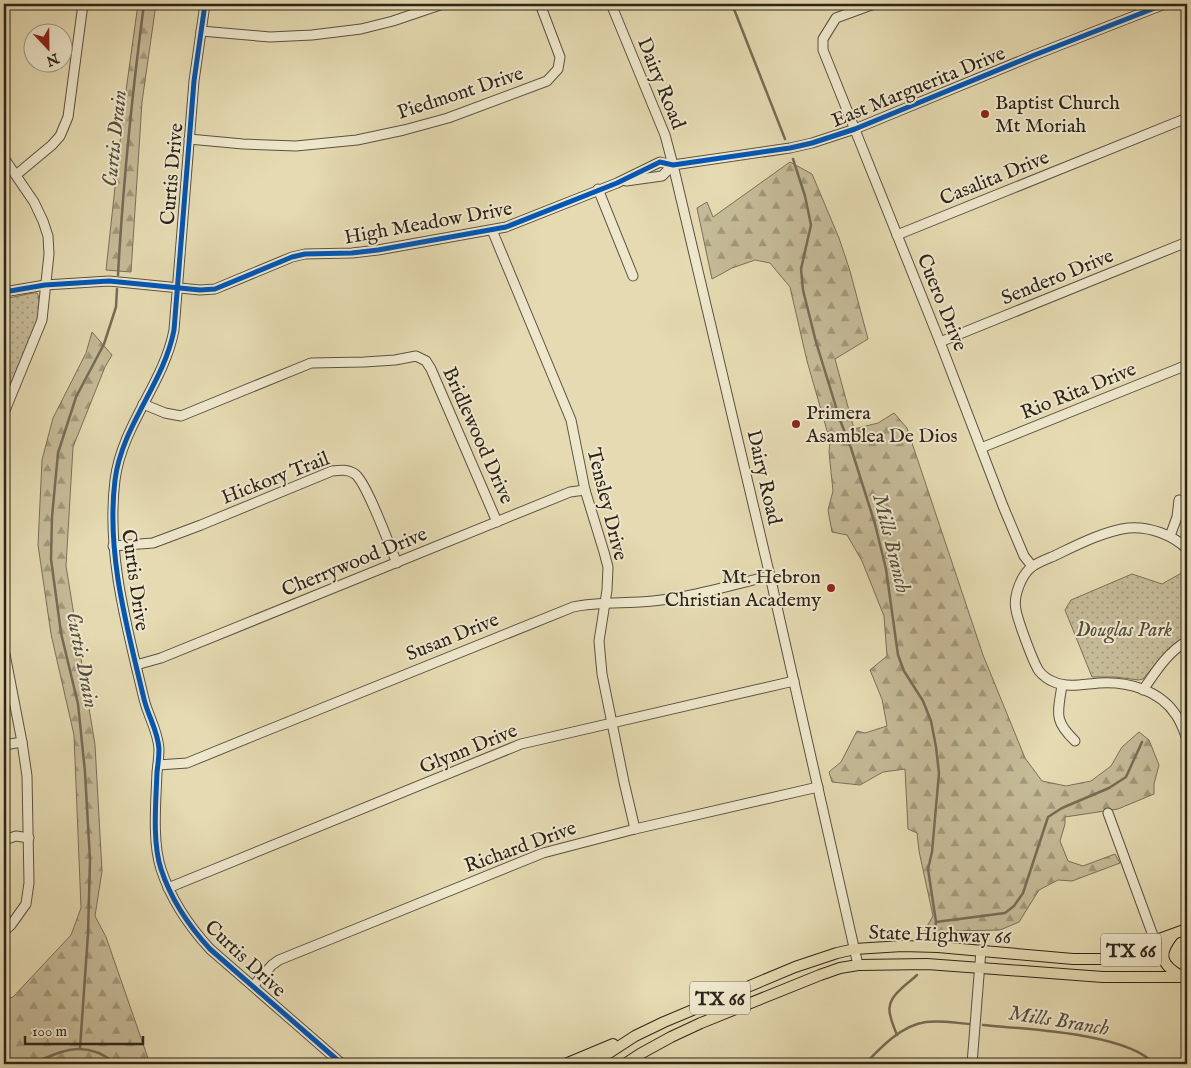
<svg xmlns="http://www.w3.org/2000/svg" width="1191" height="1068" font-family="'IM FELL English',serif">
  <style>
    .grass { fill: url(#grass-dots); stroke: #7a705a }
    .forest { fill: url(#forest-firs); stroke: #7a705a }
    .lines { fill: none; stroke-linecap: round; stroke-linejoin: round }
    .stream { stroke: #766c56; stroke-width: 2.5 }
    .minor-casing { stroke: #5b5240; stroke-width: 11 }
    .major-casing { stroke: #2d241b; stroke-width: 12 }
    .minor { stroke: #eee7cc; stroke-width: 9 }
    .major { stroke: #e5dab1; stroke-width: 10 }
    .cycleway-casing { stroke: #eee7cc; stroke-width: 8 }
    .cycleway { stroke: #0057b8; stroke-width: 5 }
    .poi-dot { fill: #8f2418; stroke: #eee7cc; stroke-width: 2 }
    .labels { text-anchor: middle; stroke-width: 4; stroke-linejoin: round; paint-order: stroke }
    .shield { fill: #eee7cc; stroke: #675e50; stroke-width: 1 }
    .shield-label { font-size: 19px; font-weight: bold; fill: #2d241b }
    .street-label { font-size: 20px; fill: #2d241b; stroke: #eee7cc }
    .poi-label { font-size: 20px; fill: #2d241b; stroke: #eee7cc; text-anchor: start }
    .park-label { font-size: 20px; font-style: italic; fill: #534a3a; stroke: #eee7cc }
    .water-label { font-size: 21px; font-style: italic; fill: #574e3e; stroke: #eee7cc }
  </style>
  <defs>
    <pattern id="grass-dots" width="8" height="8" patternUnits="userSpaceOnUse" patternTransform="scale(1.25)"><rect width="8" height="8" fill="#c6bb98"/><path d="M2 2h.1M6 6h.1" fill="none" stroke="#a1987b" stroke-width="1.8" stroke-linecap="round"/></pattern>
    <pattern id="forest-firs" width="22" height="20" patternUnits="userSpaceOnUse" patternTransform="scale(1.25)"><rect width="22" height="20" fill="#c6bb98"/><path d="M5 1l3.5 6h-7zM16 11l3.5 6h-7z" fill="#a1987b"/></pattern>
  </defs>
  <rect width="100%" height="100%" fill="#e5dab1"/>
  <filter id="stains"><feTurbulence type="fractalNoise" baseFrequency=".004" numOctaves="4"/><feColorMatrix values="0 0 0 0 .2 0 0 0 0 .09 0 0 0 0 .02 0 0 0 .5 -.17"/></filter>
  <radialGradient id="worn" r=".72"><stop offset=".6" stop-color="#630" stop-opacity="0"/><stop offset="1" stop-color="#630" stop-opacity=".3"/></radialGradient>
  <!-- grass -->
  <g class="grass">
    <path d="M33,293H37L38,295C39,300 40,306 40,311C38,336 15,373 4,397V299Z"/>
    <polygon points="1187,570 1187,636 1165,653 1143,679 1139,680 1115,677 1092,677 1065,610 1071,600 1132,574 1162,584"/>
  </g>
  <!-- forest -->
  <g class="forest">
    <polygon points="138,4 156,4 142,102 131,272 106,270 124,105"/>
    <polygon points="790,162 812,174 839,238 850,271 868,339 835,359 854,429 878,423 894,413 907,428 983,655 1025,758 1042,781 1066,786 1091,781 1111,766 1122,747 1139,732 1149,740 1159,765 1154,784 1154,794 1118,809 1065,817 1065,824 1060,841 1068,861 1083,866 1115,854 1120,863 1072,881 1058,880 1039,890 1019,922 1000,930 950,931 940,939 926,942 925,930 933,916 919,851 917,833 908,829 905,769 883,772 860,785 832,782 829,772 841,762 857,731 865,733 887,726 882,699 870,670 887,656 884,616 862,561 847,535 832,532 828,510 833,491 829,452 830,441 807,361 790,287 770,263 755,260 732,268 712,279 697,208 707,202 713,217"/>
    <polygon points="92,332 112,355 105,367 73,447 66,566 95,745 102,871 95,916 106,937 150,1064 4,1064 4,1000 13,997 71,935 81,908 74,735 51,634 38,545 42,460 53,418 86,353"/>
  </g>
  <g class="lines">
    <!-- stream -->
    <g class="stream">
      <polyline points="732,4 785,139"/>
      <polyline points="793,159 805,196 811,225 801,269 803,290 816,342 840,420 851,448 875,524 886,569 898,655 904,671 923,701 931,721 936,747 939,773 932,852 928,869 936,922 934,937"/>
      <path d="M118,275C123,184 132,94 144,4"/>
      <polyline points="936,922 1005,913 1014,906 1023,893 1048,817 1062,808 1109,788 1126,777 1142,742"/>
      <path d="M983,1025C1024,1029 1128,1033 1154,1064"/>
      <path d="M897,1035C889,1015 883,1004 902,988C907,983 912,980 917,975"/>
      <polyline points="80,1048 88,934 90,860 85,772 78,704 61,633 51,559 52,517 58,453 76,397 104,344 116,307 117,289"/>
      <path d="M32,1064C63,1050 86,1039 116,1064"/>
      <path d="M865,1064C881,1047 902,1025 926,1022C940,1020 956,1023 970,1024"/>
    </g>
    <!-- minor casing -->
    <g class="minor-casing">
      <g id="minor">
        <path d="M205,4L194,81L174,330C164,383 122,425 115,480C106,554 127,627 144,699C148,716 158,731 159,749C159,757 158,764 157,772C156,801 152,842 161,869C171,900 188,925 210,949L342,1064"/>
        <polyline points="611,4 665,135 673,165 770,576 858,965"/>
        <polyline points="874,4 836,18 823,39 823,50 940,342 1003,506 1024,556 1032,566"/>
        <polyline points="201,31 270,37 312,35 361,29 393,21 443,4"/>
        <polyline points="189,139 243,144 296,146 357,140 404,130 448,118 547,81 558,69 560,57 540,4"/>
        <polyline points="4,158 34,202 43,221 48,236 49,254 42,320 4,413"/>
        <polyline points="16,175 52,145 60,136 68,117 83,4"/>
        <polyline points="626,181 662,176 673,165"/>
        <polyline points="598,189 633,276"/>
        <polyline points="492,230 571,420 585,490 604,552 608,567 607,590 599,641 602,674 624,782 635,829"/>
        <polyline points="897,235 1187,118"/>
        <polyline points="4,292 45,285 109,281 200,290 215,289 292,257 305,254 352,253 378,250 506,227 617,183 660,162 673,165 790,148 812,143 855,129 1032,56 1165,4"/>
        <polyline points="940,342 1187,242"/>
        <polyline points="143,404 165,413 181,416 311,363 364,362 395,360 416,356 426,361 431,369 497,522"/>
        <polyline points="981,448 1187,365"/>
        <polyline points="1170,536 1177,517 1179,500"/>
        <path d="M113,546L153,543L201,525L332,471C340,470 348,469 355,474C367,483 389,545 397,563"/>
        <path d="M1187,549C1173,535 1149,526 1128,528C1104,531 1075,546 1054,556C1047,559 1039,562 1033,566C1021,574 1013,597 1016,610C1018,621 1033,662 1039,671C1042,675 1049,680 1054,682C1068,688 1084,684 1099,683C1127,681 1160,690 1176,715C1181,722 1184,731 1187,739"/>
        <polyline points="4,649 22,742 27,776 29,883 26,904 11,925 4,931"/>
        <polyline points="136,665 161,658 570,492 585,490"/>
        <path d="M1062,685C1058,713 1053,720 1075,741"/>
        <path d="M1143,690C1156,671 1167,653 1187,641"/>
        <polyline points="4,745 22,742"/>
        <path d="M158,765L187,763L258,734L573,607C599,601 626,604 653,601C692,597 732,585 770,576"/>
        <polyline points="1108,813 1155,941"/>
        <polyline points="4,840 16,836 29,838"/>
        <polyline points="168,888 521,744 794,681"/>
        <polyline points="253,986 272,965 279,960 543,853 635,829 818,787"/>
        <polyline points="972,1064 981,950"/>
      </g>
    </g>
    <!-- major casing -->
    <g class="major-casing">
      <g id="major">
        <path d="M1173,935C1158,954 1160,964 1181,976"/>
        <polyline points="565,1064 613,1044"/>
        <polyline points="592,1064 635,1036 664,1022 795,967 837,953 855,949 902,946 938,947 1073,959 1104,959 1187,929"/>
        <polyline points="625,1064 640,1054 671,1037 701,1023 820,975 840,968 858,965 927,964 1103,977 1187,977"/>
      </g>
    </g>
    <!-- minor -->
    <use href="#minor" class="minor"/>
    <!-- major -->
    <use href="#major" class="major"/>
    <!-- cycleway casing -->
    <g class="cycleway-casing">
      <g id="cycleway">
        <path d="M205,4L194,81L174,330C164,383 122,425 115,480C106,554 127,627 144,699C148,716 158,731 159,749C159,757 158,764 157,772C156,801 152,842 161,869C171,900 188,925 210,949L342,1064"/>
        <polyline points="4,292 45,285 109,281 200,290 215,289 292,257 305,254 352,253 378,250 506,227 617,183 660,162 673,165 790,148 812,143 855,129 1032,56 1165,4"/>
      </g>
    </g>
    <!-- cycleway -->
    <use href="#cycleway" class="cycleway"/>
  </g>
  <!-- markers -->
  <g class="poi-dot">
    <circle cx="985" cy="114" r="5"/>
    <circle cx="796" cy="424" r="5"/>
    <circle cx="831" cy="588" r="5"/>
  </g>
  <g class="labels">
    <!-- shield labels -->
    <g class="shield">
      <rect x="1101" y="933.5" width="60" height="33" rx="4"/>
      <rect x="690" y="981.5" width="60" height="33" rx="4"/>
    </g>
    <g class="shield-label">
      <text x="1131" y="957">TX 66</text>
      <text x="720" y="1005">TX 66</text>
    </g>
    <!-- street labels -->
    <g class="street-label">
      <text transform="translate(662 83) rotate(68)" y="7">Dairy Road</text>
      <text transform="translate(918 86) rotate(-22)" y="7">East Marguerita Drive</text>
      <text transform="translate(460 92) rotate(-18)" y="7">Piedmont Drive</text>
      <text transform="translate(171 174) rotate(-85)" y="7">Curtis Drive</text>
      <text transform="translate(994 177) rotate(-22)" y="7">Casalita Drive</text>
      <text transform="translate(428 222) rotate(-10)" y="7">High Meadow Drive</text>
      <text transform="translate(1057 276) rotate(-22)" y="7">Sendero Drive</text>
      <text transform="translate(943 302) rotate(68)" y="7">Cuero Drive</text>
      <text transform="translate(1078 390) rotate(-22)" y="7">Rio Rita Drive</text>
      <text transform="translate(479 435) rotate(66)" y="7">Bridlewood Drive</text>
      <text transform="translate(275 477) rotate(-21)" y="7">Hickory Trail</text>
      <text transform="translate(765 477) rotate(77)" y="7">Dairy Road</text>
      <text transform="translate(608 504) rotate(76)" y="7">Tensley Drive</text>
      <text transform="translate(354 561) rotate(-22)" y="7">Cherrywood Drive</text>
      <text transform="translate(136 580) rotate(82)" y="7">Curtis Drive</text>
      <text transform="translate(452 636) rotate(-22)" y="7">Susan Drive</text>
      <text transform="translate(468 748) rotate(-22)" y="7">Glynn Drive</text>
      <text transform="translate(520 846) rotate(-20)" y="7">Richard Drive</text>
      <text transform="translate(940 934) rotate(2)" y="7">State Highway 66</text>
      <text transform="translate(246 958) rotate(43)" y="7">Curtis Drive</text>
    </g>
    <!-- poi labels -->
    <g class="poi-label">
      <text x="995" y="109">Baptist Church<tspan x="995" dy="23">Mt Moriah</tspan></text>
      <text x="806" y="419">Primera<tspan x="806" dy="23">Asamblea De Dios</tspan></text>
      <text x="821" y="583" text-anchor="end">Mt. Hebron<tspan x="821" dy="23">Christian Academy</tspan></text>
    </g>
    <!-- park labels -->
    <g class="park-label">
      <text x="1124" y="636">Douglas Park</text>
    </g>
    <!-- water labels -->
    <g class="water-label">
      <text transform="translate(114 138) rotate(-84)" y="7">Curtis Drain</text>
      <text transform="translate(892 543) rotate(76)" y="7">Mills Branch</text>
      <text transform="translate(83 660) rotate(79)" y="7">Curtis Drain</text>
      <text transform="translate(1059 1020) rotate(9)" y="7">Mills Branch</text>
    </g>
  </g>
  <!-- margin -->
  <rect width="1191" height="1068" fill="none" stroke="#e5dab1" stroke-width="20"/>
  <rect x="5" y="5" width="1181" height="1058" fill="none" stroke="#2d241b" stroke-width="2.5"/>
  <rect x="10" y="10" width="1171" height="1048" fill="none" stroke="#2d241b"/>
  <!-- north arrow -->
  <g transform="translate(48 48) rotate(158)"><circle r="24" fill="#eee7cc" stroke="#a19985"/>
  <path d="M0-4L9 19L0 12L-9 19Z" fill="#8f2418"/>
  <text y="-8" font-size="14" font-weight="bold" text-anchor="middle" fill="#2d241b">N</text>
  </g>
  <!-- scale -->
  <path d="M25 1036v8h118v-8" fill="none" stroke="#2d241b" stroke-width="2.5"/>
  <text x="32" y="1036" font-size="15" fill="#2d241b" stroke="#eee7cc" stroke-width="4" paint-order="stroke">100 m</text>
  <rect width="100%" height="100%" filter="url(#stains)"/>
  <rect width="100%" height="100%" fill="url(#worn)"/>
</svg>
